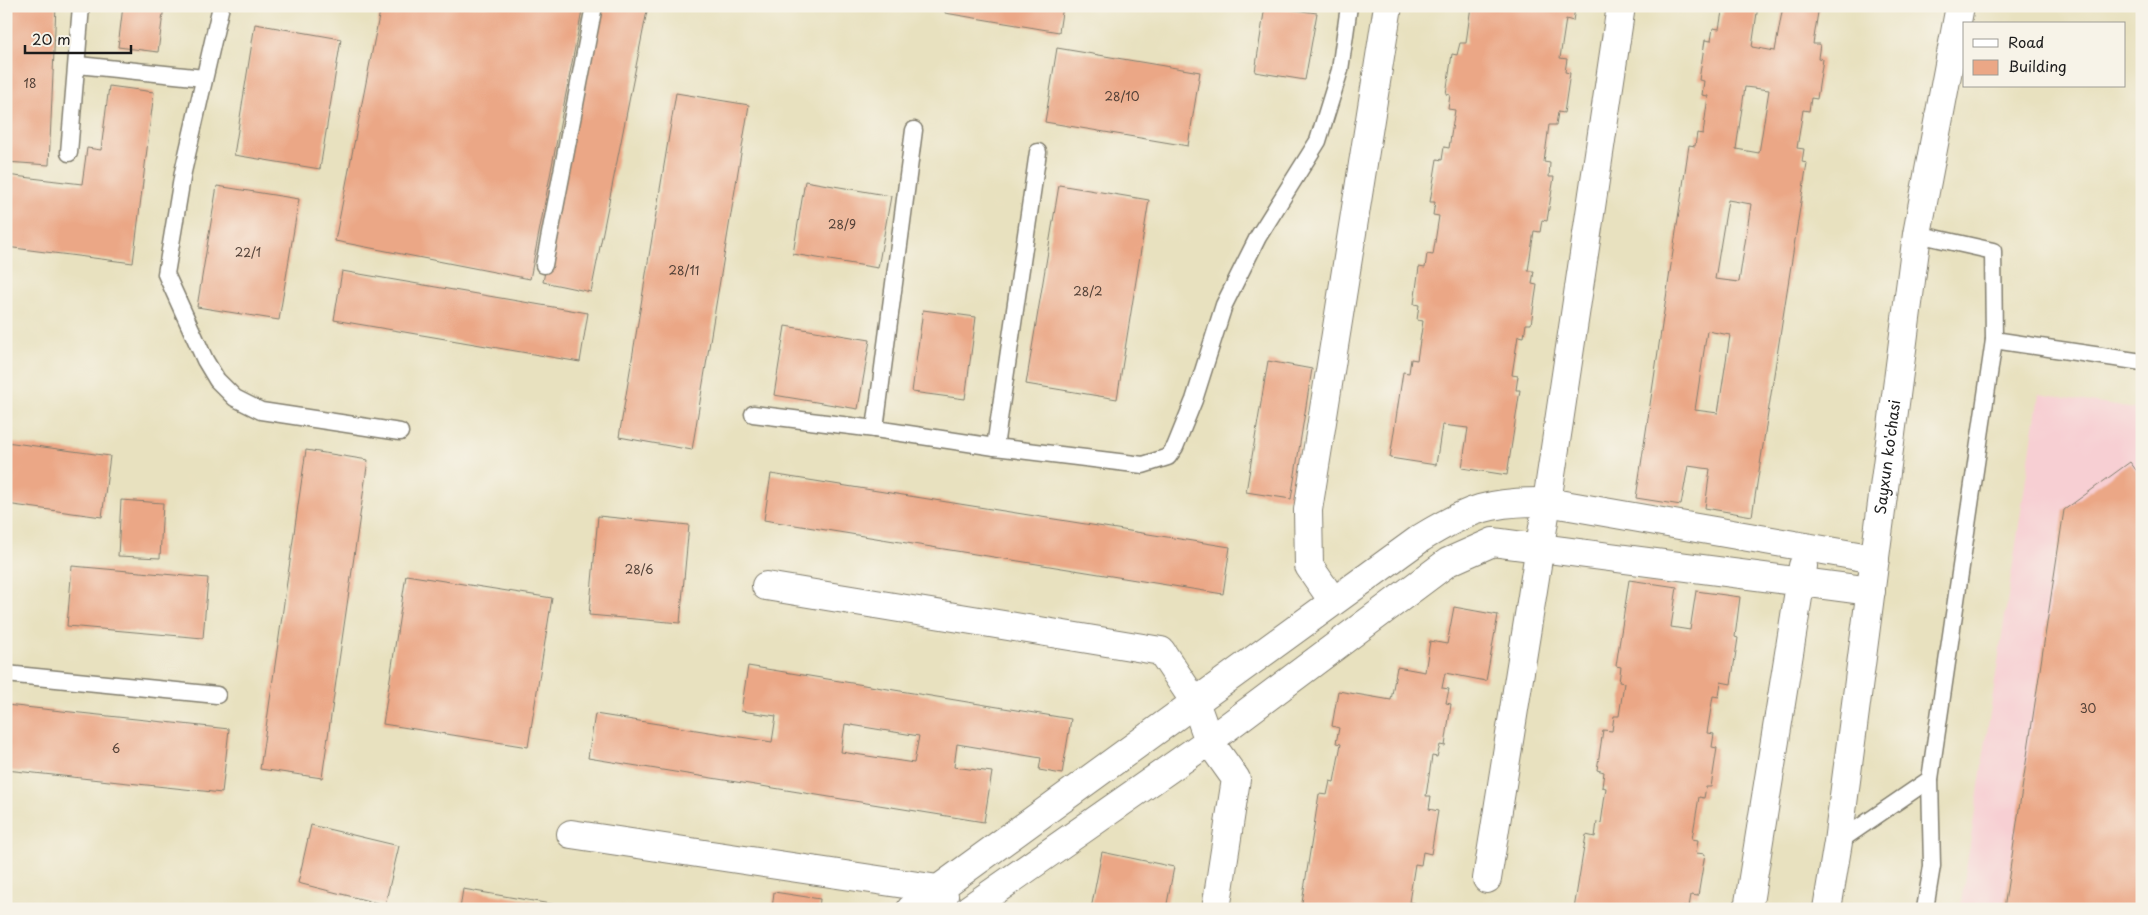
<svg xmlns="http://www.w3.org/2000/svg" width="2148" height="915" font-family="'Playpen Sans',sans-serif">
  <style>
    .built { fill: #f7cfd3 }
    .building { fill: #eba786; fill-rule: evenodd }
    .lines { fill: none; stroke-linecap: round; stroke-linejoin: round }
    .service-casing { stroke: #827e6e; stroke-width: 19 }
    .minor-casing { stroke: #827e6e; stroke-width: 30 }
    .tertiary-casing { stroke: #827e6e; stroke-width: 30 }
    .service { stroke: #fff; stroke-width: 16 }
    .minor { stroke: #fff; stroke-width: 28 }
    .tertiary { stroke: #fff; stroke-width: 28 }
    .labels { text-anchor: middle; stroke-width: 4; stroke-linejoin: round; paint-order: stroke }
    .number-label { font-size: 12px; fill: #503f36 }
    .street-label { font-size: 15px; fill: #1c1c1c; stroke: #f7f3e8 }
  </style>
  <rect width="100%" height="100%" fill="#f7f3e8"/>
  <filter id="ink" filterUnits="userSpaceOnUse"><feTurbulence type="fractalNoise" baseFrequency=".02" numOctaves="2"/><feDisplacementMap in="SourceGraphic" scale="10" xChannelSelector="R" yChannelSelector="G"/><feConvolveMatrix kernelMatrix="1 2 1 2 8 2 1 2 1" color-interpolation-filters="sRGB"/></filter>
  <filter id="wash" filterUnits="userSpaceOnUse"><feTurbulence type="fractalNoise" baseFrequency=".0096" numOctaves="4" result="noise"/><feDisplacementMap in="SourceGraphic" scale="20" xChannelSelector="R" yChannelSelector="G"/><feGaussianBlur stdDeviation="1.12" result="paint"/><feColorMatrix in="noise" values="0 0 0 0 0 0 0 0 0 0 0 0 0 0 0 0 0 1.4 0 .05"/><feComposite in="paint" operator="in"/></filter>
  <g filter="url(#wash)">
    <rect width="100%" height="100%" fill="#e8e1bf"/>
    <!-- built -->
    <polygon class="built" points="2039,394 2142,410 2142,909 1960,909"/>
    <g id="blocks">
      <!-- building -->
      <g class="building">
        <polygon points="6,6 56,6 49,165 6,162"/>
        <polygon points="123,6 164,6 158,52 118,47"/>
        <polygon points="381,6 583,6 530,279 335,241"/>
        <polygon points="597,6 648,6 591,292 543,282"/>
        <polygon points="946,6 1063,6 1059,32 945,13"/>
        <polygon points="1265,6 1317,13 1305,80 1255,72"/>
        <polygon points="1471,6 1581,6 1580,8 1575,8 1573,21 1566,19 1560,58 1567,59 1565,72 1570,73 1564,113 1558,112 1556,125 1549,125 1544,162 1550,163 1549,177 1554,177 1547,221 1542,220 1540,232 1534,231 1528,271 1534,271 1532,284 1537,285 1531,324 1526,324 1524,337 1518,336 1512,375 1518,376 1516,390 1520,390 1507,475 1462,468 1468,428 1442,425 1436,465 1390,458 1403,372 1409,373 1411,359 1417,360 1423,321 1417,320 1419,305 1414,304 1419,267 1425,268 1427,254 1433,255 1439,216 1433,215 1435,202 1430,202 1437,159 1442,160 1444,147 1449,148 1455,110 1448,109 1450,95 1446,94 1452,54 1457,55 1460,43 1466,43"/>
        <path d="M1723,6H1758L1752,47L1775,51L1783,6H1819L1813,44H1820L1818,58L1823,59L1817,99L1811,98L1809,111L1803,110L1797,148L1804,149L1802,162L1807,163L1752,516L1705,508L1710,469L1688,466L1681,505L1636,498L1689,145L1695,146L1697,133L1703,134L1708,96L1702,95L1704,81L1699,80L1705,40L1711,41L1713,28L1719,29ZM1745,87L1769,90L1759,153L1736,149ZM1728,200L1751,204L1739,282L1715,279ZM1707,331L1730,335L1718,413L1695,410Z"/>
        <polygon points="255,24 341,39 320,169 234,155"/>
        <polygon points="1057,48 1200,72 1188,146 1045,122"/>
        <polygon points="109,86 154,92 133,263 6,247 6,175 82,184 87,148 101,150"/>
        <polygon points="676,93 749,105 692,450 619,437"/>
        <polygon points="805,181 891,196 878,268 793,254"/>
        <polygon points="1059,185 1149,200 1117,399 1026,384"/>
        <polygon points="217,186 299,199 279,320 197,307"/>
        <polygon points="342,271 588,313 580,362 334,320"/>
        <polygon points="923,310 976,317 965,399 912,392"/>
        <polygon points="785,326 870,340 858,409 774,395"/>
        <polygon points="1268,361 1312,369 1291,499 1246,492"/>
        <polygon points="6,442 110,456 102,517 6,504"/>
        <polygon points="306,450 368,460 322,778 260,769"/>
        <polygon points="2130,462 2142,478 2142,909 2004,909 2064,510"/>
        <polygon points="771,474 1230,547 1223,594 764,520"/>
        <polygon points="121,500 163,503 160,558 118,556"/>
        <polygon points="598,516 689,525 680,623 589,615"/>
        <polygon points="72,566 208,578 203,638 67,626"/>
        <polygon points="406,575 552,598 528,747 383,724"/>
        <polygon points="1629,580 1677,587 1671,627 1690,630 1696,591 1740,597 1735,637 1738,638 1731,684 1721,682 1719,697 1713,696 1707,733 1714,734 1712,747 1717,748 1711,787 1706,787 1704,798 1699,797 1692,839 1698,840 1696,853 1705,854 1698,896 1691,895 1689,907 1683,907 1683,909 1574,909 1586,835 1595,837 1597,822 1601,823 1606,788 1602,787 1604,772 1597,770 1603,730 1612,731 1614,716 1619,716 1624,683 1619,682 1621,667 1616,666"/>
        <polygon points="1454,607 1498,615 1486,681 1445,673 1442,688 1449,689 1446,703 1451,704 1445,746 1440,745 1437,757 1432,756 1426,796 1431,796 1429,809 1438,811 1431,854 1423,852 1421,865 1415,864 1409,902 1415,903 1415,909 1301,909 1319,794 1327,795 1330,781 1334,782 1341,744 1336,743 1339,728 1332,726 1338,691 1391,700 1397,667 1425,672 1430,641 1447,644"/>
        <path d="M748,666L1071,719L1062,774L1039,770L1041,758L957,744L954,767L992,772L984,822L588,758L595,714L772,742L776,716L741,711ZM845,724L919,736L914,763L841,752Z"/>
        <polygon points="6,705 229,729 222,793 6,770"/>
        <polygon points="311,825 399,846 385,905 298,883"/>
        <polygon points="1102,852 1174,867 1166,909 1091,909"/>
        <polygon points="463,889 574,908 574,909 460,909"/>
        <polygon points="774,892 820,899 819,909 772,909"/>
      </g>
    </g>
  </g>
  <g filter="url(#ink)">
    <use href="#blocks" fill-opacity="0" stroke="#827e6e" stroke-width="1"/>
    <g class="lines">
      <!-- service casing -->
      <g class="service-casing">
        <g id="service">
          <polyline points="221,6 183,172 166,274 205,360 217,380 235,398 261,411 400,432"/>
          <polyline points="78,65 204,78"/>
          <polyline points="914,130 875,429 995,447"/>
          <polyline points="1038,152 995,447 1143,465 1168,457 1175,447 1194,400 1224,305 1258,237 1318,141 1340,70 1349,6"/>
          <polyline points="69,153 81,6"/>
          <polyline points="1917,234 1993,251 1994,340 1930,779 1932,866 1925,909"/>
          <polyline points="544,265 594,6"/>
          <polyline points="1994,340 2142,362"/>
          <polyline points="753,414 875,429"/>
          <polyline points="6,674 217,695"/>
          <polyline points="1838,842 1930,779"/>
        </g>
      </g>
      <!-- minor casing -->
      <g class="minor-casing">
        <g id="minor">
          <polyline points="766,586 1161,651 1195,702 1209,741 969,909"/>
          <polyline points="1333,601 1309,566 1308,510 1388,6"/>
          <polyline points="571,834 938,889 944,896"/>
          <polyline points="1487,879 1547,502 1621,6"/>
          <path d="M911,909L1421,538C1468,509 1491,501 1547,502L1875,559"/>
          <polyline points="1216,909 1236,779 1209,741 1448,562 1493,542 1871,591"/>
          <polyline points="1748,909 1803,566"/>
        </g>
      </g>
      <!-- tertiary casing -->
      <g class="tertiary-casing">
        <g id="tertiary">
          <path id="s1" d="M1827,909L1838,842L1917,234L1960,6"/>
        </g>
      </g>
      <!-- service -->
      <use href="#service" class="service"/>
      <!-- minor -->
      <use href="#minor" class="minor"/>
      <!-- tertiary -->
      <use href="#tertiary" class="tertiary"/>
    </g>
  </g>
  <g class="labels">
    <!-- number labels -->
    <g class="number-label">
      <text x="30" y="88">18</text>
      <text x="1122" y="101">28/10</text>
      <text x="842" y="229">28/9</text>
      <text x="248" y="257">22/1</text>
      <text x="684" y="275">28/11</text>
      <text x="1088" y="296">28/2</text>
      <text x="639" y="574">28/6</text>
      <text x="2088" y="713">30</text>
      <text x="116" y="753">6</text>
    </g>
    <!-- street labels -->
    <g class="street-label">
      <text dy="5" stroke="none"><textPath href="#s1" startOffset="456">Sayxun ko'chasi</textPath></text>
    </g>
  </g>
  <!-- margin -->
  <rect width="2148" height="915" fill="none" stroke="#f7f3e8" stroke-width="25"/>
  <!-- legend -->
  <rect x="1963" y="22" width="162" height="65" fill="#f7f3e8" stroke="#9f9d96"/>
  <rect x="1973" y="39" width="25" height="8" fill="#ffffff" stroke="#9f9d96"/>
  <text x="2008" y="48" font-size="15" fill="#1c1c1c">Road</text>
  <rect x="1973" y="60" width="25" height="15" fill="#eba786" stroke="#9f9d96"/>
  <text x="2008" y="72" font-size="15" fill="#1c1c1c">Building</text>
  <!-- scale -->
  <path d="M25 45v8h106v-8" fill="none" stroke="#1c1c1c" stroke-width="2.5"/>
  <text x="32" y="45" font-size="15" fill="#1c1c1c" stroke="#f7f3e8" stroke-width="4" paint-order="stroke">20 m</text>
</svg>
